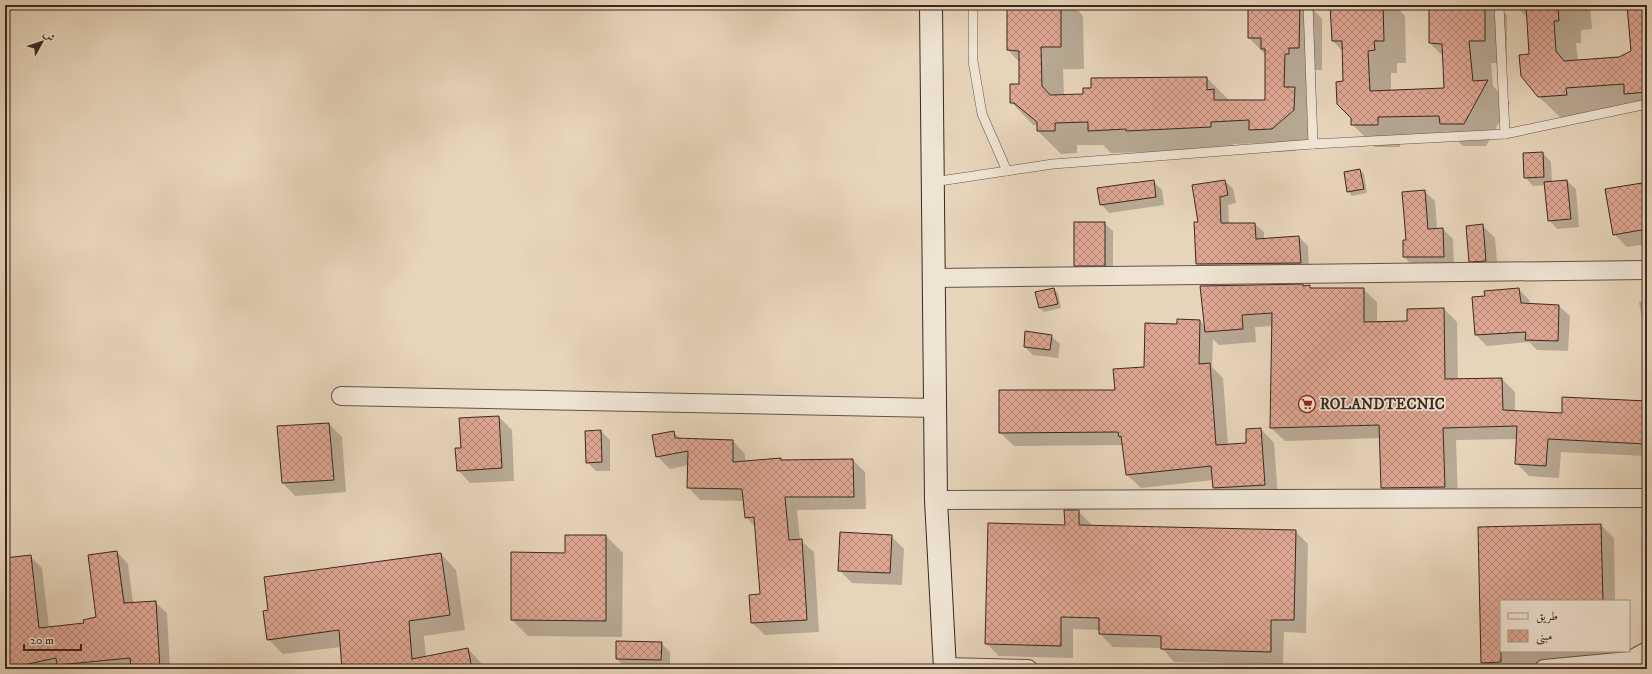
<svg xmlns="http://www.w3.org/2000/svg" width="1652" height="674" font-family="'IM FELL DW Pica',Amiri,serif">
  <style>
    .shadow { fill: #0003 }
    .building { fill: url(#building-cross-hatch); stroke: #3b281f }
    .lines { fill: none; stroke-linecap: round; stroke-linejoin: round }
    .lane-casing { stroke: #665346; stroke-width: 10 }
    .street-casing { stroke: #665346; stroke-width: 20 }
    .secondary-casing { stroke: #3b281f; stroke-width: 24 }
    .lane { stroke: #efe4d3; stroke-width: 9 }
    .street { stroke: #efe4d3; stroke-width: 18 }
    .secondary { stroke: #efe4d3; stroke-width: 22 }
    .labels { text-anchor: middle; stroke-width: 3.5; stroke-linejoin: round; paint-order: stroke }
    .poi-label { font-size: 15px; font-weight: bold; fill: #3b281f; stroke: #efe4d3; text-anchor: start }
  </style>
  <defs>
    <pattern id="building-cross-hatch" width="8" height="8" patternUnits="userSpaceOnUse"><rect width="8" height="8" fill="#dfa794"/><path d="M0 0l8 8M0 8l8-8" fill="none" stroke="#b68878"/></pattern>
  </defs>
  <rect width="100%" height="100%" fill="#e7d5bb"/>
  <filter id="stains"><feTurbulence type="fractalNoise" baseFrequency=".005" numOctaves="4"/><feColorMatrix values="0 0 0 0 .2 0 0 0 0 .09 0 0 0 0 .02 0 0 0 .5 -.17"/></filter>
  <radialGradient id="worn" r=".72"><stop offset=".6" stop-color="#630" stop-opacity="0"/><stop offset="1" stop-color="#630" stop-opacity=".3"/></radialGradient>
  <!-- shadow -->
  <g class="shadow">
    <polygon points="1008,5 1073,5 1083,16 1084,69 1063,69 1064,96 1084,95 1207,78 1229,100 1266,101 1266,55 1249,38 1249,5 1309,5 1322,19 1322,70 1312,70 1307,76 1306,100 1317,111 1317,133 1295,151 1273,152 1264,143 1233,144 1233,149 1150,153 1149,152 1111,153 1103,145 1077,145 1077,153 1061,154 1038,131 1038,125 1033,125 1011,102 1020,85 1020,63 1008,50"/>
    <polygon points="1331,5 1398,6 1399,9 1405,16 1406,63 1397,63 1397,73 1391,73 1391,91 1445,89 1444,57 1430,43 1430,5 1497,5 1507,15 1507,63 1491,63 1493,86 1510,103 1486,146 1463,146 1456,139 1400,139 1400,147 1375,147 1352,124 1344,82 1343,52 1333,41"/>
    <polygon points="1518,5 1590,5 1592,29 1581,30 1581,43 1576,43 1578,61 1620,58 1632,51 1629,11 1623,5 1647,5 1647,116 1638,107 1588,111 1589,117 1562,119 1539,97 1531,55 1528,18 1519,9"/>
    <polygon points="1543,153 1551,162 1552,182 1567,181 1576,189 1579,227 1557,229 1549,220 1545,185 1533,186 1525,177"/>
    <polygon points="1360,170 1364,174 1367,193 1352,196 1348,191"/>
    <polygon points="1153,181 1162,190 1164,205 1109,213 1101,204"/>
    <polygon points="1225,181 1233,189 1236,203 1228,205 1229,224 1255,224 1264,232 1264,239 1299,237 1308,246 1309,272 1206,272 1197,263 1199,223"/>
    <polygon points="1642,184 1647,189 1647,244 1627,247 1614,234"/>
    <polygon points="1424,191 1435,201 1437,229 1443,229 1453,239 1454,267 1414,267 1404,257 1407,241"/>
    <polygon points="1104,223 1113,231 1113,274 1083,274 1075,266"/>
    <polygon points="1482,225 1495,238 1498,274 1483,274 1470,261"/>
    <polygon points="1309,286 1312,289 1363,289 1377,302 1377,322 1408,322 1444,309 1457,322 1458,380 1502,379 1515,392 1515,411 1563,414 1563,398 1647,402 1647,456 1561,452 1559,478 1529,476 1516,463 1518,439 1456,440 1458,500 1395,501 1382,488 1381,438 1285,441 1271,428 1273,326 1255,327 1256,342 1219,345 1213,339 1212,367 1223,378 1228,445 1247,444 1261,429 1274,443 1278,498 1228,502 1214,488 1213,480 1141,488 1127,475 1123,445 1014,446 1000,433 1116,391 1145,368 1178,325 1200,321 1206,327 1304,287"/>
    <polygon points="1054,289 1058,293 1061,308 1044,312 1040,308"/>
    <polygon points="1519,289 1529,300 1530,304 1559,306 1570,316 1568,351 1537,350 1529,342 1487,346 1476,335 1473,298 1486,297"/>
    <polygon points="1647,301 1647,345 1639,302"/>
    <polygon points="1051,336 1060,344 1058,358 1033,355 1025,347"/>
    <polygon points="499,417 512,430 514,481 470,483 458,470 462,449"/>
    <polygon points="329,424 342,437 346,492 295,496 283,483 278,427"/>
    <polygon points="601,431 610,440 610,471 596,471 587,462 586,432"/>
    <polygon points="673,432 681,439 733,441 745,454 745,462 781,459 783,461 853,460 865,472 866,509 797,510 800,540 814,552 819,632 765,635 752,623 761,595 755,527 746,517 744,501 700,500 688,487 689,465 670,469 657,456"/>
    <polygon points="1078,511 1091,524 1091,526 1295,531 1308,544 1306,633 1284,632 1283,664 1174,662 1162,648 1113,647 1100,634 1100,630 1073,629 1073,658 999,656 986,643 1066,526"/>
    <polygon points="1601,525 1614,538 1615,601 1501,601 1501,651 1617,651 1617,665 1576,669 1489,669 1482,662 1479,528"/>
    <polygon points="606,536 623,553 622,637 528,636 512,620 566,554"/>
    <polygon points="891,536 904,549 902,585 852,583 839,570"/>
    <polygon points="117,552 128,564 133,603 155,602 167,613 170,669 5,669 5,633 10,632 7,617 5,617 5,559 30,556 42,568 49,628 86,624 97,618"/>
    <polygon points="441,554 456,570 465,630 424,636 426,657 468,649 483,665 484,669 343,669 341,647 283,654 268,639"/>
    <polygon points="661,643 670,652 670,668 625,667 617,659"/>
    <polygon points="221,665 225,669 194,669"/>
  </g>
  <!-- building -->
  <g class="building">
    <polygon points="1007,5 1061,5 1061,47 1041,47 1042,86 1050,95 1083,94 1083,88 1091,88 1091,78 1207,77 1207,90 1214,89 1214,100 1265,100 1265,49 1261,49 1261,38 1248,38 1248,5 1300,5 1299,48 1289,48 1289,54 1285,54 1284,87 1295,87 1294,110 1272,129 1249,130 1249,120 1211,122 1211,127 1126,131 1126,129 1088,131 1088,122 1055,123 1055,131 1037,131 1037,122 1014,103 1010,103 1010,84 1019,84 1019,51 1007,50"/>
    <polygon points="1330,5 1383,5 1384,41 1374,41 1375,50 1368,51 1370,91 1444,88 1442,44 1429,43 1429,5 1485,5 1485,41 1469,41 1473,81 1488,80 1464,124 1440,124 1439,116 1378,117 1378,125 1351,125 1351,118 1337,104 1336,82 1343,81 1342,41 1332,41"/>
    <polygon points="1526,5 1558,5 1559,21 1554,21 1556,51 1564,61 1619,57 1631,51 1627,5 1647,5 1647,92 1624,94 1624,84 1566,88 1567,95 1538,97 1521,76 1519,55 1529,54"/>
    <polygon points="1543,152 1544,177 1524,178 1523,153"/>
    <polygon points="1360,169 1364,189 1347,192 1344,172"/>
    <polygon points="1154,180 1156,197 1100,205 1097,188"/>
    <polygon points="1225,180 1228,195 1220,197 1221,223 1255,223 1256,239 1299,236 1301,263 1196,264 1194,222 1198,222 1192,185"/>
    <polygon points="1567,180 1571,219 1548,221 1544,182"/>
    <polygon points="1642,183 1647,212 1647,229 1613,235 1605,189"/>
    <polygon points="1425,190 1428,229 1443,228 1444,257 1403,257 1403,240 1406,240 1402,192"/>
    <rect x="1074" y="222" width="31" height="44"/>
    <polygon points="1483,224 1486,261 1469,262 1466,226"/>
    <polygon points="1303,284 1303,286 1310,285 1310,288 1364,288 1364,322 1407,321 1407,309 1444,308 1445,379 1502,378 1503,410 1562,413 1562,397 1647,401 1646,444 1548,439 1546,466 1515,464 1517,426 1443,428 1445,487 1381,488 1379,425 1270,428 1272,313 1242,315 1243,329 1205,332 1200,286"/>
    <polygon points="1054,288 1058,304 1039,308 1035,292"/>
    <polygon points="1519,288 1521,303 1559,305 1558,341 1525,340 1526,332 1475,335 1472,297 1485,296 1484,291"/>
    <polygon points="1177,319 1200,320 1199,364 1210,363 1216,445 1246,443 1246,429 1261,428 1265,485 1213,488 1211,466 1126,475 1121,436 1119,437 1118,432 999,433 999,390 1115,390 1113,369 1144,367 1145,323 1177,324"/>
    <polygon points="1025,331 1052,335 1050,350 1024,347"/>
    <polygon points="499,416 502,468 457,471 455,448 461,448 459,418"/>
    <polygon points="329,423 334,480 282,483 277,426"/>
    <polygon points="601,430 602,462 586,463 585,431"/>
    <polygon points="674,431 675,438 733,440 733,462 781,458 781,460 853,459 854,497 785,497 789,540 802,539 807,620 751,623 749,595 760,594 754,517 745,518 742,489 687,488 688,451 656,457 652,435"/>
    <polygon points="1064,510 1079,510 1079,525 1296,530 1294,620 1271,620 1271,652 1161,649 1161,636 1099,634 1099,618 1061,617 1061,646 985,644 988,523 1065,525"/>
    <polygon points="1601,524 1603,601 1501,601 1501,662 1481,663 1478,527"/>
    <polygon points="840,532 892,535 890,573 838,571"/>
    <polygon points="565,535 606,535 606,621 511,620 511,552 565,553"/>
    <polygon points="117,551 124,603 156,601 160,669 131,669 130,658 57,665 56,658 5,669 5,632 9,632 5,613 5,558 31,555 39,628 84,623 83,620 96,617 88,555"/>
    <polygon points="441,553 450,615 409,621 412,659 468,648 472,669 342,669 339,630 267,640 263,611 268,610 264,577"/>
    <polygon points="616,641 662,642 661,660 616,659"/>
  </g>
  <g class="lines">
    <!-- lane casing -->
    <g class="lane-casing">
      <g id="lane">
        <polyline points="973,5 973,61 982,114 1007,171"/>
        <polyline points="1308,5 1313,144"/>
        <polyline points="1499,5 1505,134"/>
        <polyline points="933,182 1053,164 1313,144 1505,134 1647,104"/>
      </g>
    </g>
    <!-- street casing -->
    <g class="street-casing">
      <g id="street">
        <polyline points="935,278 1647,270"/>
        <polyline points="341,396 935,408"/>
        <polyline points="936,500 1647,498"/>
        <polyline points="945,667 1028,669"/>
        <polyline points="1544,669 1629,661 1647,651"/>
      </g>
    </g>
    <!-- secondary casing -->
    <g class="secondary-casing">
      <polyline id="secondary" points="931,5 936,500 945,669"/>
    </g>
    <!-- lane -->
    <use href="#lane" class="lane"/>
    <!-- street -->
    <use href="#street" class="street"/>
    <!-- secondary -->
    <use href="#secondary" class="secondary"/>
  </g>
  <!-- icons -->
  <defs>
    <g id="supermarket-ring" transform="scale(0.9)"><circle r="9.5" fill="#efe4d3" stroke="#8f2418" stroke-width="1.5"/><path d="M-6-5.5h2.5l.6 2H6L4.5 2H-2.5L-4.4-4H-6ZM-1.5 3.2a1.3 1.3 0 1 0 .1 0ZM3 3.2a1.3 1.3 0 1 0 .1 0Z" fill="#8f2418"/></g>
  </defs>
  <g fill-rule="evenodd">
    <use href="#supermarket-ring" x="1307" y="404"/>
  </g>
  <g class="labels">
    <!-- poi labels -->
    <g class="poi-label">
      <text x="1320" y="409">ROLANDTECNIC</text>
    </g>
  </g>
  <!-- margin -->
  <rect width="1652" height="674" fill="none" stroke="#e7d5bb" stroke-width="20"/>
  <rect x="6" y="6" width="1640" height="662" fill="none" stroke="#3b281f" stroke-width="2"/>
  <rect x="10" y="10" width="1632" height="654" fill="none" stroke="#3b281f"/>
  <!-- legend -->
  <rect x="1500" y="600" width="130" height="52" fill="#efe4d3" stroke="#a7998b"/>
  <rect x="1508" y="613" width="20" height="6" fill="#efe4d3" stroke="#a7998b"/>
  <text x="1536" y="620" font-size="12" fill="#3b281f">طريق</text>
  <rect x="1508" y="630" width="20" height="12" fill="url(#building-cross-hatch)" stroke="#a7998b"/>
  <text x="1536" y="640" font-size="12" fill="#3b281f">مبنى</text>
  <!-- north arrow -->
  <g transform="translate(42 42) rotate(50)" stroke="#efe4d3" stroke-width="3" paint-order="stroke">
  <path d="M0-3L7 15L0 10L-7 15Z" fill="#3b281f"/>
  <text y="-6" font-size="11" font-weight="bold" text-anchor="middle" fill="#3b281f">ش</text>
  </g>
  <!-- scale -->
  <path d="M24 644v6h57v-6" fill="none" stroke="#3b281f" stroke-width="2"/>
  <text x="30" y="644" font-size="12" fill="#3b281f" stroke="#efe4d3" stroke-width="3" paint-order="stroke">20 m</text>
  <rect width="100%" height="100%" filter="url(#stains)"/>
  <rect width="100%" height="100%" fill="url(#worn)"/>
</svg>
